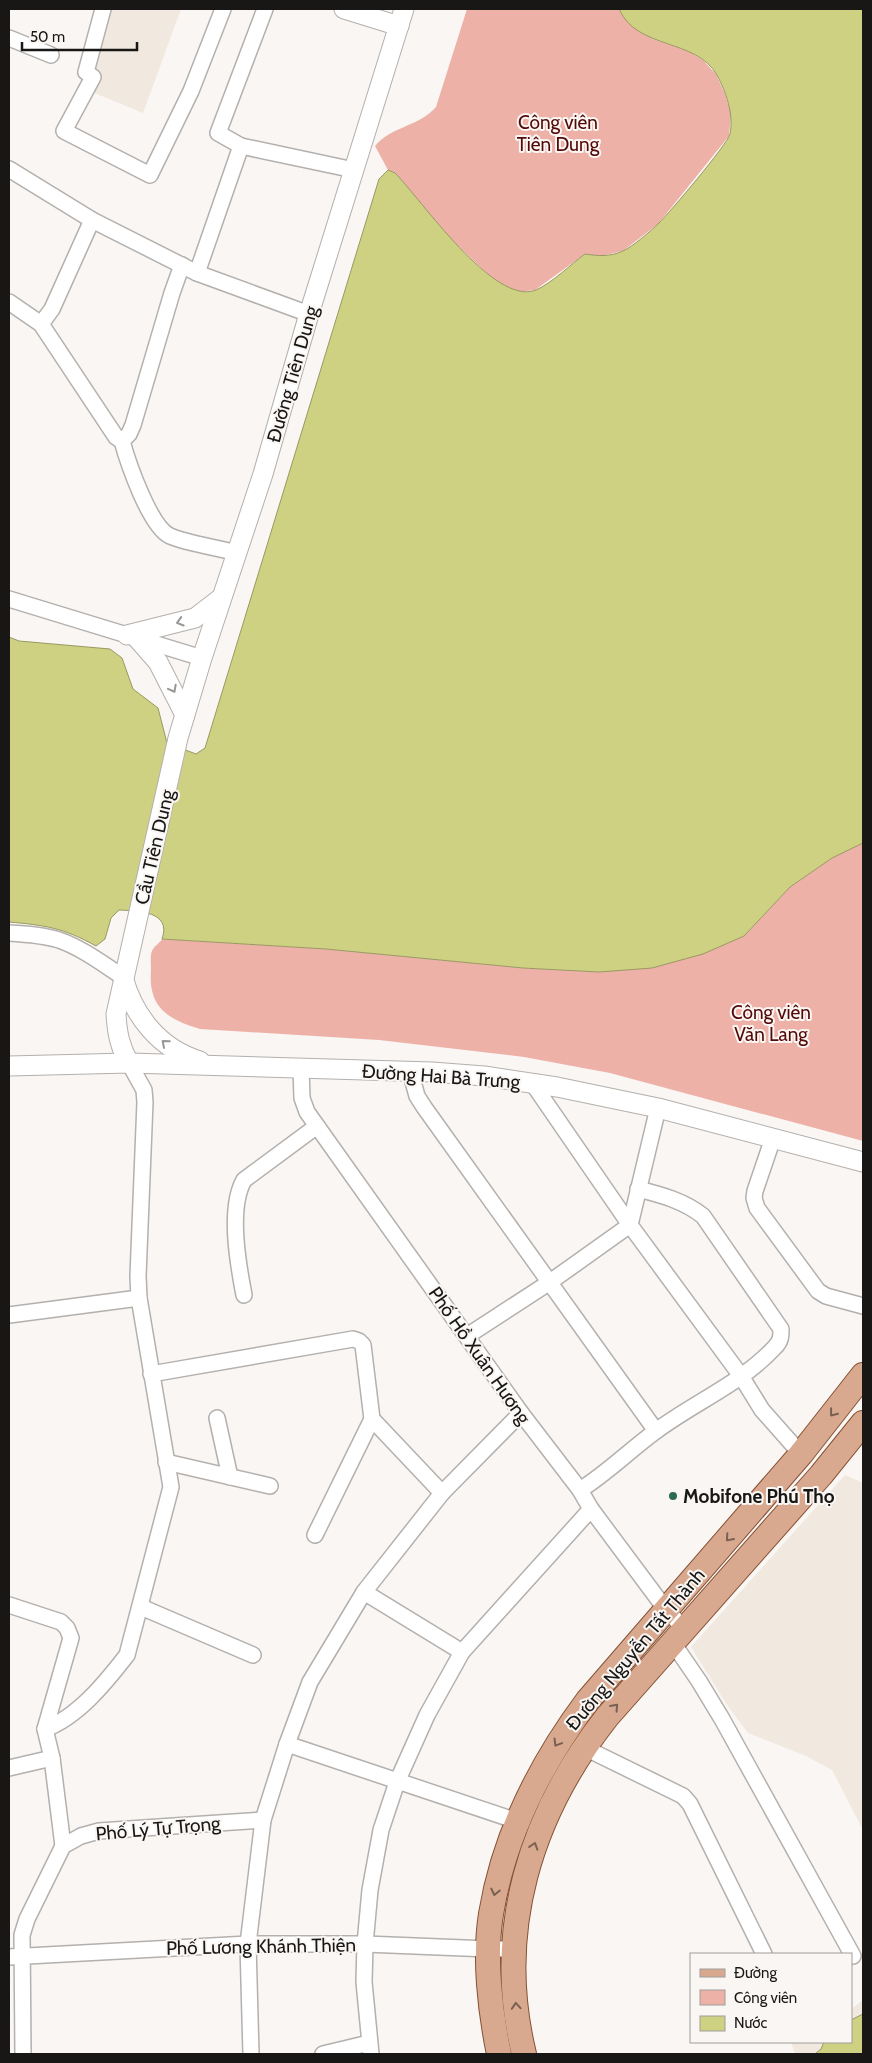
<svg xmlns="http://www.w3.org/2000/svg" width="872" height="2063" font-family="Cabin,sans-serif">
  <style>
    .built { fill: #f1e8df }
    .green { fill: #eeb1a8 }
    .water { fill: #cfd182; stroke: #989962 }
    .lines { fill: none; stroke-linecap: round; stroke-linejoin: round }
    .minor-casing { stroke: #b3b0ad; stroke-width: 18 }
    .tertiary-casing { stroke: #b3b0ad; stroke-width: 21 }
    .primary-casing { stroke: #855134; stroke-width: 26 }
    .minor { stroke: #fff; stroke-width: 15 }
    .tertiary { stroke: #fff; stroke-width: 19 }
    .primary { stroke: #d9a98f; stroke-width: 24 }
    .oneway { stroke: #979796 }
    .oneway2 { stroke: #786052 }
    .poi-dot { fill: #2c6b58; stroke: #f9f6f3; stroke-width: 2 }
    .labels { text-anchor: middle; stroke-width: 4; stroke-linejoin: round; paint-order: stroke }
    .park-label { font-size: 19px; fill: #530907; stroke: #f9f6f3 }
    .street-label { font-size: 19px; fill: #181716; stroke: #f9f6f3 }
    .poi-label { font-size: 19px; font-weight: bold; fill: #181716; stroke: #f9f6f3; text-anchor: start }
  </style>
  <rect width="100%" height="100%" fill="#f9f6f3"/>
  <!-- built -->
  <g class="built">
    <polygon points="109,9 181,9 143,113 92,92 91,70"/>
    <polygon points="845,1475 863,1483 863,1830 832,1770 806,1756 748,1733 727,1705 691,1647"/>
    <polygon points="863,2000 863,2054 795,2054 791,2042 851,2042 851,2009"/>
  </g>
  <!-- green -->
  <g class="green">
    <path d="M467,9H619L622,15L653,39L688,51L703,60L716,74L725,94L731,114L729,136L658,224L623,251L601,256L585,254L535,290L518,292L498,283L478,265L447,235L401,180L395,173L388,170L375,146C390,127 420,126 436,107Z"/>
    <path d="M863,843V1141L610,1073L524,1057L379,1040L200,1029C167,1019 148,1007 151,970C151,965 150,955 152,951C154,946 160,943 162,939L326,949L523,968L599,972L744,936L790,887L832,858Z"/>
  </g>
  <!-- water -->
  <g class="water">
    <path d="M619,9H863V843L832,858L790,887L744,936L703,954L652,968L599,972L523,968L326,949L162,939C172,911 138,911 119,910L111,918L105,939L96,946C64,928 44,925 9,922V637L19,641L110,649L122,658L133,689L158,708L167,743L196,754L205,748L379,179L388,170L395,173C421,199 494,307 536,290C552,283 571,264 585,254C598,256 610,257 623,251C632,247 651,231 659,223C670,212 727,145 730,134C734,114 726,92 717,75C696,38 637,50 619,9Z"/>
    <polygon points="863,2014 863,2054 815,2054 821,2049 824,2042 851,2042 851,2020"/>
  </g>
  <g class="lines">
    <!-- minor casing -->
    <g class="minor-casing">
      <g id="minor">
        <polyline points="103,9 86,72 93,77 64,131 150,175 191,91 223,9"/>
        <polyline points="9,38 51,55"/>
        <polyline points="241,146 354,170"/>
        <polyline points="9,169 92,220 197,273 309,314"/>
        <polyline points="197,273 241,146 218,133 265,9"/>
        <path d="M9,302L41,324L116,437L122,441C128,463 150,527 170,536C186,543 219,548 237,553"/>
        <polyline points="41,324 52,309 92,220"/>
        <polyline points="122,441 129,434 133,425 172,293 182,265"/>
        <polyline points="9,599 202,658"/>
        <path d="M9,933C26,934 43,935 59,940C82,948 103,964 123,977"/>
        <polyline points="301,1068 302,1098 307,1112 521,1413 580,1490 591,1509 667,1611 685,1629"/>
        <polyline points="410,1071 417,1096 424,1107 656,1431"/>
        <polyline points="533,1084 630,1225 741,1376 762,1410 801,1454"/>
        <polyline points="773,1138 755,1191 754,1198 757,1208 818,1291 826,1296 863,1306"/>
        <path d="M244,1295C238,1264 228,1208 244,1180L317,1126"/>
        <polyline points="9,1315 139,1298"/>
        <polyline points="467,1336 550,1282 630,1225 658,1108"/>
        <polyline points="151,1374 353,1339 359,1341 363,1345 372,1419 442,1493"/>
        <polyline points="217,1418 230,1477"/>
        <polyline points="166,1462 270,1486"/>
        <path d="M580,1490C607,1473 630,1450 656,1431C695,1402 742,1383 775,1347C781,1341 781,1336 781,1329L703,1216C684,1201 662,1195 638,1189"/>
        <polyline points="315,1535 372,1419"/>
        <polyline points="364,1592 462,1652"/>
        <polyline points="9,1605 61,1622 67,1628 71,1638 45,1729 52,1758 63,1846"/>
        <polyline points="141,1607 253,1655"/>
        <polyline points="673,1643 699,1681 722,1719 853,1956"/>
        <path d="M45,1729C78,1717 106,1682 127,1655L171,1487L139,1298L138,1276L145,1102L144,1090L129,1063"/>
        <polyline points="287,1744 517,1821"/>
        <polyline points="583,1747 683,1796 690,1804 764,1954"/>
        <polyline points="9,1768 52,1758"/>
        <polyline points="9,1957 248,1944 365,1944 489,1949 514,1949"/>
        <polyline points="23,2054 22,1935 27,1919 63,1846 81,1836 99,1831 263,1820"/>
        <polyline points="251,2054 248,1944 263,1820 287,1744 310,1682 364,1592 442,1493 521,1413"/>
        <polyline points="323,2054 369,2043"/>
        <polyline points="371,2054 364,1982 365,1944 370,1890 381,1830 397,1782 427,1715 462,1652 591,1509"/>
      </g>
    </g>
    <!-- tertiary casing -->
    <g class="tertiary-casing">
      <g id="tertiary">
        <polyline points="344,9 399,26"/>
        <polyline points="127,635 195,618 221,598"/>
        <polyline points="136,637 158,662 185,715"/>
        <path d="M123,977C134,1017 160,1049 200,1061"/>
        <path d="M129,1063C120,1047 117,1033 116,1014L178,738L202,658L263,474L309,314L404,9"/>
        <polyline points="9,1066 129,1063 432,1072 484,1076 557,1087 658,1108 863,1162"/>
      </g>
    </g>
    <!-- primary casing -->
    <g class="primary-casing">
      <g id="primary">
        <path d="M499,2054C490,2011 484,1957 491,1914C504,1835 541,1763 588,1700L801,1454L863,1375"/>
        <path d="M524,2054C494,1931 530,1815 607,1717L821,1475L863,1423"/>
      </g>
    </g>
    <!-- minor -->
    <use href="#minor" class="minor"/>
    <!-- tertiary -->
    <use href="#tertiary" class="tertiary"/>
    <!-- primary -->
    <use href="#primary" class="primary"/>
  </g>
  <!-- one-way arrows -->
  <defs><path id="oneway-chevron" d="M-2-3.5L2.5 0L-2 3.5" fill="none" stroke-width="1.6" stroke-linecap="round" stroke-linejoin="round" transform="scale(1.25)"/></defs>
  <g class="oneway">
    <use href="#oneway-chevron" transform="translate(180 622) rotate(164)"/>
    <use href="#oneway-chevron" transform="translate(173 689) rotate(62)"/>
    <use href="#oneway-chevron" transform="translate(165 1043) rotate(-139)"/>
  </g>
  <g class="oneway2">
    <use href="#oneway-chevron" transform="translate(833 1413) rotate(128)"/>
    <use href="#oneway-chevron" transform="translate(729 1538) rotate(131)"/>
    <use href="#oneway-chevron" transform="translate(615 1707) rotate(-48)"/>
    <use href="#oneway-chevron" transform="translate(557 1743) rotate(121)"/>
    <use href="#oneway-chevron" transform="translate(534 1846) rotate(-72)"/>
    <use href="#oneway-chevron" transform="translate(495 1892) rotate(103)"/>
    <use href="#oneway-chevron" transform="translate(516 2006) rotate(-94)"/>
  </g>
  <!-- markers -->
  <circle class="poi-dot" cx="673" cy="1496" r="5"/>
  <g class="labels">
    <!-- park labels -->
    <g class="park-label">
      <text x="558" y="129">Công viên<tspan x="558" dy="22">Tiên Dung</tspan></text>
      <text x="771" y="1019">Công viên<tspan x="771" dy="22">Văn Lang</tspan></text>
    </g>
    <!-- street labels -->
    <g class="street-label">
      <text transform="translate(292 374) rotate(-74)" y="7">Đường Tiên Dung</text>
      <text transform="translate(154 847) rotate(-77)" y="7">Cầu Tiên Dung</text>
      <text transform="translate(441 1076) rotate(4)" y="7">Đường Hai Bà Trưng</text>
      <text transform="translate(480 1355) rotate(55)" y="7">Phố Hồ Xuân Hương</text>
      <text transform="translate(635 1649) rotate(-50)" y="7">Đường Nguyễn Tất Thành</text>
      <text transform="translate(158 1828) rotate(-5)" y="7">Phố Lý Tự Trọng</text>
      <text transform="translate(261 1946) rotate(-1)" y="7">Phố Lương Khánh Thiện</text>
    </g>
    <!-- poi labels -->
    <g class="poi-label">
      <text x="683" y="1503">Mobifone Phú Thọ</text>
    </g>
  </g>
  <!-- border -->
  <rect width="872" height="2063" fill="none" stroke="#181716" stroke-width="20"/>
  <!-- legend -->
  <rect x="690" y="1953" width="162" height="90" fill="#f9f6f3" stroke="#9f9d9b"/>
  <rect x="700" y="1969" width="25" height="8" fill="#d9a98f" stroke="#9f9d9b"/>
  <text x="734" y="1978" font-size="15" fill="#181716">Đường</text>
  <rect x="700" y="1990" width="25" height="15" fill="#eeb1a8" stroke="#9f9d9b"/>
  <text x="734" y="2003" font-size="15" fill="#181716">Công viên</text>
  <rect x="700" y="2016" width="25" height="15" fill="#cfd182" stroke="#9f9d9b"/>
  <text x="734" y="2028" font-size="15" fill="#181716">Nước</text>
  <!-- scale -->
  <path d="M22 42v8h115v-8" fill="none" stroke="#181716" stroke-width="2.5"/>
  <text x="30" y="42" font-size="15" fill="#181716" stroke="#f9f6f3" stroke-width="4" paint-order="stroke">50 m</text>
</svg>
